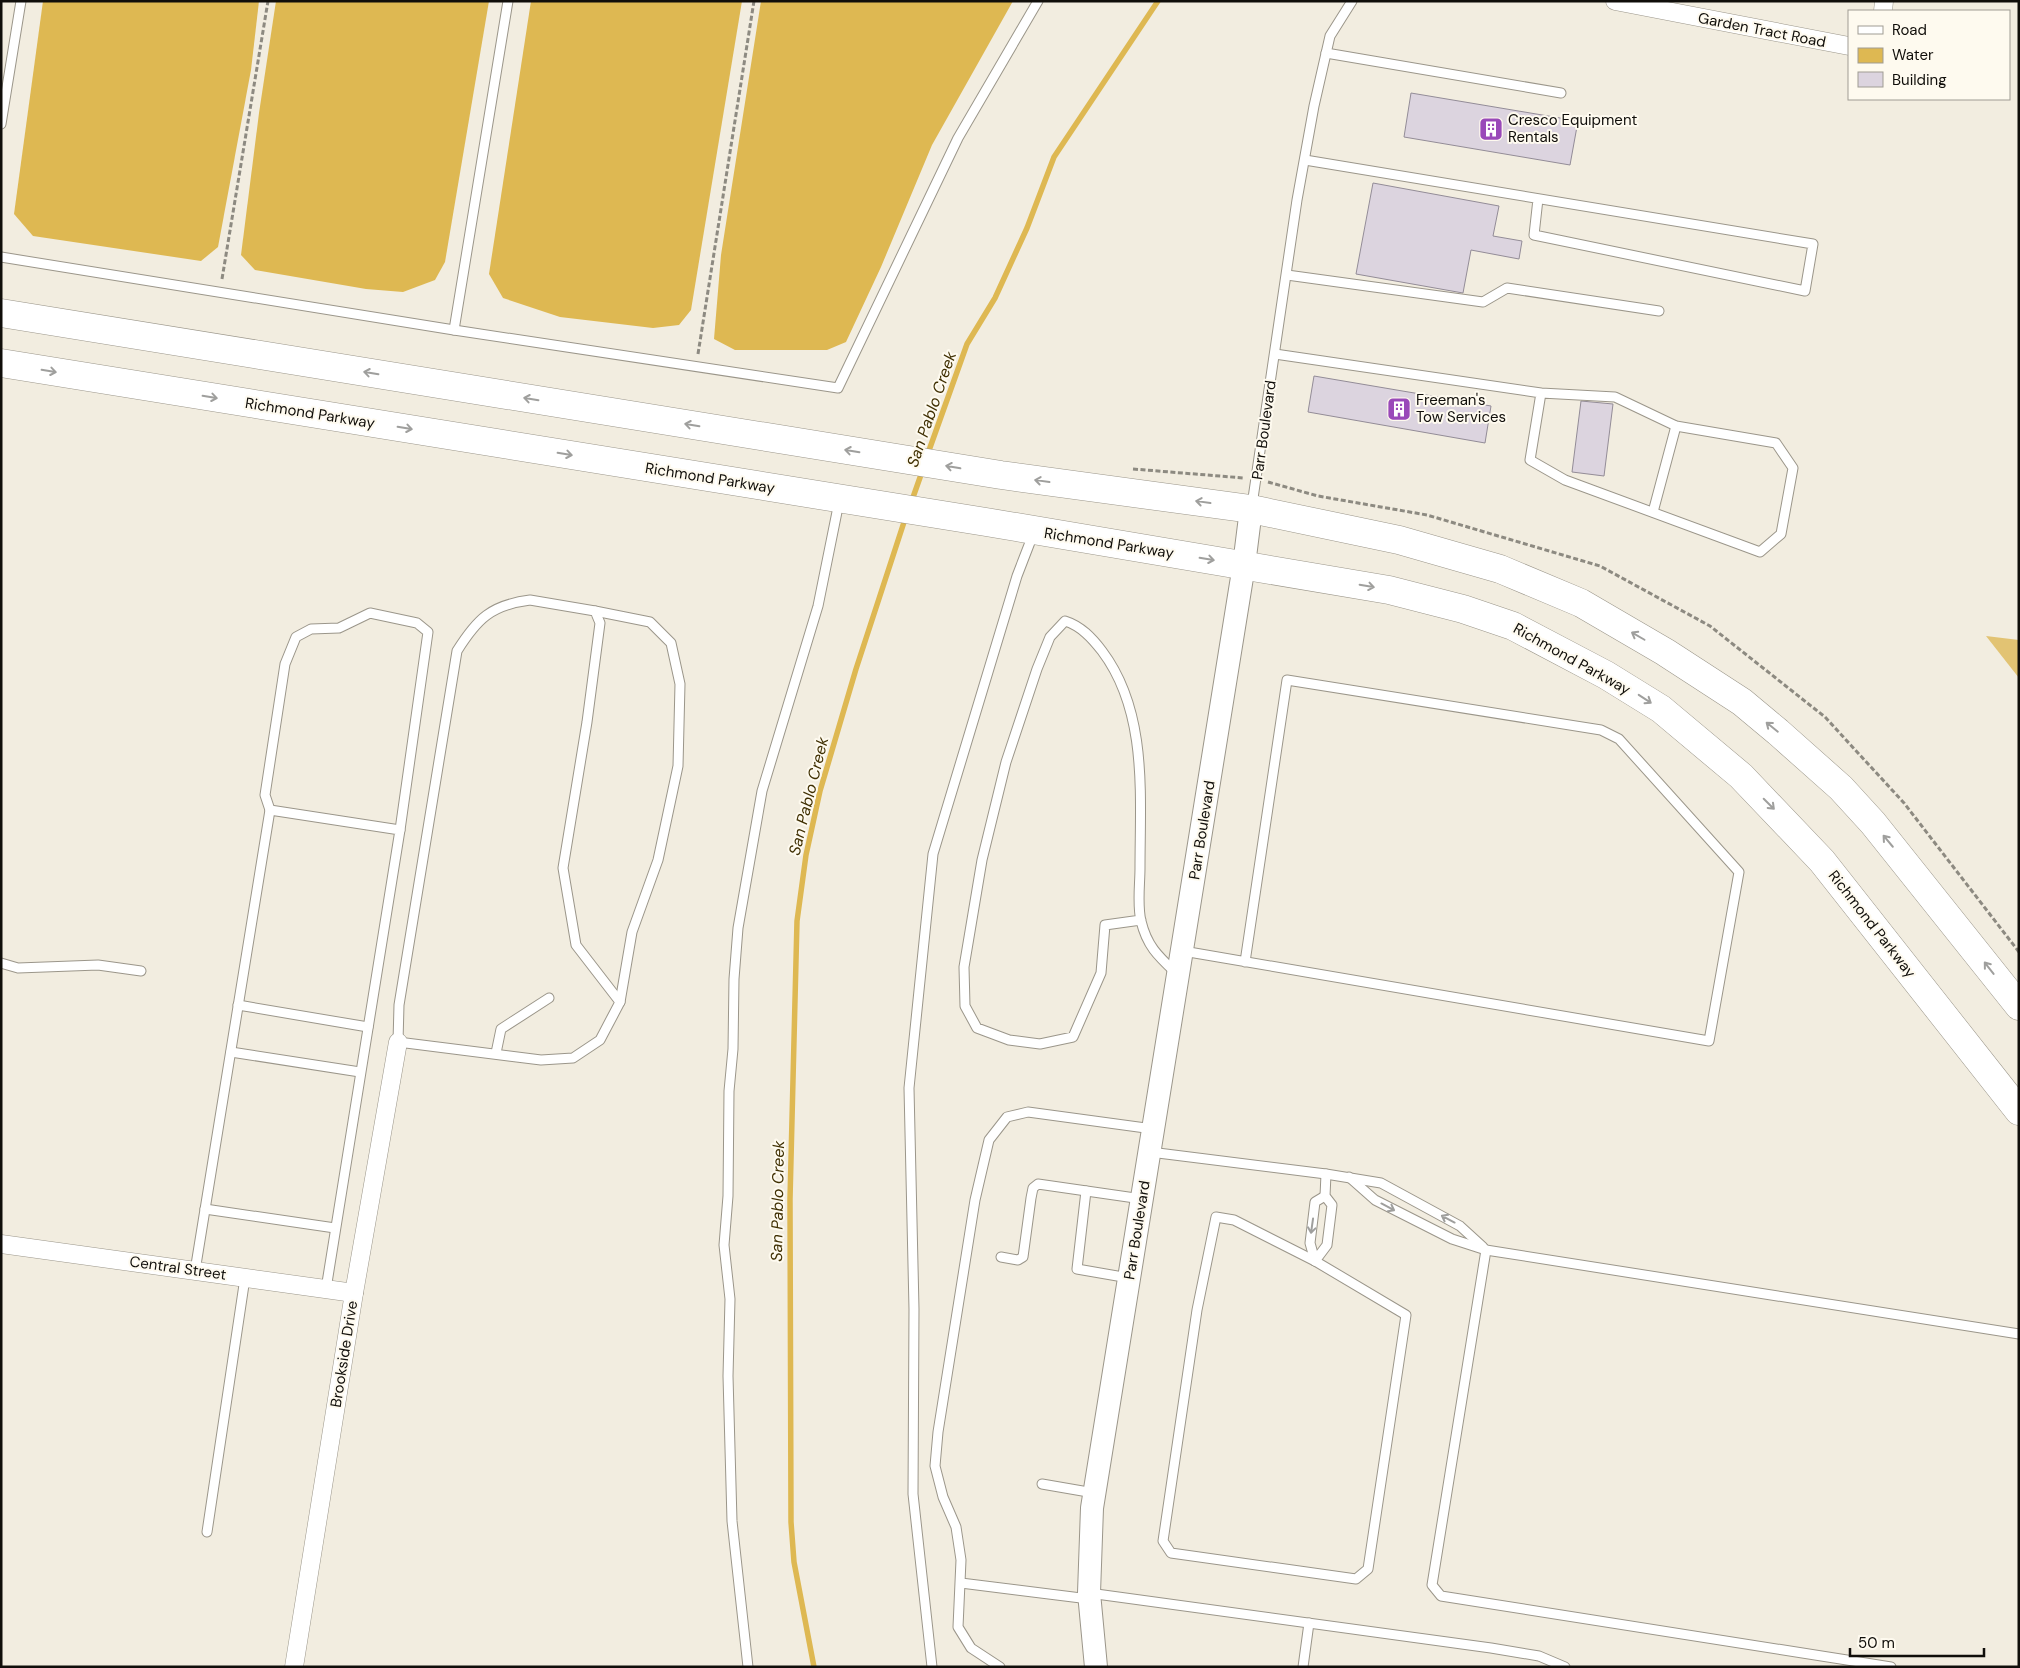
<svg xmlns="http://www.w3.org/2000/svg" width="2020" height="1668" font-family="'DM Sans',sans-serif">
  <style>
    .green { fill: #e2c373 }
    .water { fill: #deb852 }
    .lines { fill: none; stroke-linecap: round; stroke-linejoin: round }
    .stream { stroke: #deb852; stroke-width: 5.5 }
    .building { fill: #dcd4df; stroke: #938c97 }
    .service-casing { stroke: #9b968a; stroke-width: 11 }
    .minor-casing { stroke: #9b968a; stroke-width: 19 }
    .tertiary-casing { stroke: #9b968a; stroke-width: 24 }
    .trunk-casing { stroke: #9b968a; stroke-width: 29 }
    .path { stroke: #8d8a81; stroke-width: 3; stroke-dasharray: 5 2.5; stroke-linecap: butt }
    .service { stroke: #fff; stroke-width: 9 }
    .minor { stroke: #fff; stroke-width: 18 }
    .tertiary { stroke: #fff; stroke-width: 22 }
    .trunk { stroke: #fff; stroke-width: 28 }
    .oneway { stroke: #9f9f9d }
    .labels { text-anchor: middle; stroke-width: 4; stroke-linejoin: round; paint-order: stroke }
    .street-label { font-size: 15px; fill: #100e0a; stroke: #fefaef }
    .poi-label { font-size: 15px; fill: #100e0a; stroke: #fefaef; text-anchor: start }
    .water-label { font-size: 16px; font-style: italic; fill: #3f2f02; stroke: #fefaef }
  </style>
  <rect width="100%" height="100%" fill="#f2ede0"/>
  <!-- green -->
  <polygon class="green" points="1986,636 2019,640 2019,678"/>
  <!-- water -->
  <g class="water">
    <polygon points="43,1 259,1 251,70 218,247 201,261 33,236 14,214"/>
    <polygon points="276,1 489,1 445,262 435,280 403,292 366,289 255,270 241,255 259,113"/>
    <polygon points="531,1 742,1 691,310 679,325 653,328 560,317 503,298 489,274"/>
    <polygon points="761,1 1013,1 932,145 881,267 846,342 827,350 735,350 714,339 721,255"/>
  </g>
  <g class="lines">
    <!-- stream -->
    <g class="stream">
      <polyline points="927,456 967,344 995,298 1027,228 1054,157 1158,1"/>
      <polyline points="911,503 923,469"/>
      <polyline points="814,1667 794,1562 791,1522 790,1199 797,921 806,855 820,791 856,669 906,516"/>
    </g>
  </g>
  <!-- building -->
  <g class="building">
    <polygon points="1411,93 1578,121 1570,165 1404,137"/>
    <polygon points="1373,183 1499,206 1493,236 1522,241 1519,259 1471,250 1463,293 1356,274"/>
    <polygon points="1314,376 1491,406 1485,443 1308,412"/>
    <polygon points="1581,401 1613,404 1604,476 1572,472"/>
  </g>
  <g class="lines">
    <!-- service casing -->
    <g class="service-casing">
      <g id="service">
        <polyline points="1326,53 1561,93"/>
        <polyline points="1,124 21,1"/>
        <polyline points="1305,160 1813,244 1805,291 1534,235 1538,199"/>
        <polyline points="1,257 454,330 838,388 958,138 1038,1"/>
        <polyline points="1287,275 1483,302 1507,288 1659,311"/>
        <polyline points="454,330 508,1"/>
        <polyline points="1275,354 1541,393 1615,397 1676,426 1776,443 1793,468 1781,534 1760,552 1565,480 1530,460 1541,393"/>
        <polyline points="1252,505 1297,200 1314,106 1330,36 1352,1"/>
        <polyline points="1653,512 1676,426"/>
        <path d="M530,600L595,611L600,623L587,722L563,868L576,945L620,1002L600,1040L573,1058L541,1060L398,1042L399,1005L457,651C477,619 491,605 530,600Z"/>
        <polyline points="595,611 650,622 671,643 680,684 678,766 658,860 632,932 620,1002"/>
        <polyline points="270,810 265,795 285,664 296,637 311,629 339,628 370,613 417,623 428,632 400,830"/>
        <path d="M1141,920L1105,925L1101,973L1073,1037L1040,1044L1009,1040L977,1028L965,1006L964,967L982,860L1006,762L1037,669L1050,637L1065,621C1081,626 1092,638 1102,651C1148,712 1140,795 1140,868C1140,884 1137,905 1141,921C1147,946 1158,956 1176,973"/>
        <polyline points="1183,951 1709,1041 1739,872 1619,739 1601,730 1287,680 1245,962"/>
        <polyline points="1,963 18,968 98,965 141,971"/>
        <polyline points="238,1005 368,1027"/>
        <polyline points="231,1052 360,1072"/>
        <polyline points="496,1053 501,1029 549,998"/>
        <polyline points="1150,1152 1326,1174 1381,1183 1460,1226 1483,1247"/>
        <polyline points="1349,1177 1375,1200 1452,1239 1486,1250 2019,1334"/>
        <polyline points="1086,1191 1077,1269 1129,1278"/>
        <polyline points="205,1209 335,1228"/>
        <polygon points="1216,1217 1234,1220 1315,1261 1406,1315 1368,1569 1356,1579 1171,1553 1163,1541 1197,1310"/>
        <polyline points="1486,1250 1432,1585 1441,1596 1891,1667"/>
        <polyline points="1001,1257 1018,1260 1023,1257 1031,1198 1033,1188 1038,1184 1142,1199"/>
        <polyline points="1315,1261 1327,1245 1332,1205 1325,1196 1326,1174"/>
        <polyline points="1315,1261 1310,1243 1315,1202 1325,1196"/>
        <polyline points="195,1271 270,810 400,830 326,1289"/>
        <polyline points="1042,1484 1094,1493"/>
        <polyline points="207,1532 245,1278"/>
        <polyline points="961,1583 1089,1599"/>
        <polyline points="1089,1593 1491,1648 1539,1656 1565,1667"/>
        <polyline points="748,1667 732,1521 728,1376 730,1299 724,1245 728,1196 729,1091 733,1049 734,979 738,928 762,791 818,606 839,502"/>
        <polyline points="932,1667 913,1494 914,1309 909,1088 933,854 1017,576 1034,532"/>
        <polyline points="1000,1667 971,1648 958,1627 961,1560 956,1527 943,1497 935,1466 938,1432 975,1200 989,1140 1007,1117 1028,1112 1153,1129"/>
        <polyline points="1303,1667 1309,1623"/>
      </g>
    </g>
    <!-- minor casing -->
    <g class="minor-casing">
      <g id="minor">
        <polyline points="1615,1 1849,46"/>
        <polyline points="1883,11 1884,1"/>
        <polyline points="1,1244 354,1293"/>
        <polyline points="294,1667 354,1293 398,1042"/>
      </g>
    </g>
    <!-- tertiary casing -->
    <g class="tertiary-casing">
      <polyline id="tertiary" points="1096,1667 1089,1593 1092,1508 1244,565 1251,509"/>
    </g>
    <!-- trunk casing -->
    <g class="trunk-casing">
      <g id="trunk">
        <polyline points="1,313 1001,475 1251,509 1399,540 1500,569 1581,603 1665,652 1742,702 1778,732 1841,788 1873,823 2019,1006"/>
        <polyline points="1,363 986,522 1389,590 1463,609 1513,626 1606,675 1661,709 1741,776 1822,861 2019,1111"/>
      </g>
    </g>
    <!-- path -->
    <g class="path">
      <polyline points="222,279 268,1"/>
      <polyline points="698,354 754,1"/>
      <polyline points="1133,469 1244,478"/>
      <polyline points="1268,482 1318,496 1427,515 1600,566 1710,626 1825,717 1904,803 2019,952"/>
    </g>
    <!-- service -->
    <use href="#service" class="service"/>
    <!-- minor -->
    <use href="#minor" class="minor"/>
    <!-- tertiary -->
    <use href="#tertiary" class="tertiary"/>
    <!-- trunk -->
    <use href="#trunk" class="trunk"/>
  </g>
  <!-- one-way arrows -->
  <defs><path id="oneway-shaft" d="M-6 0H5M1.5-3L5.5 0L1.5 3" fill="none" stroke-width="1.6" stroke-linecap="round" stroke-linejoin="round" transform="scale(1.25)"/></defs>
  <g class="oneway">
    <use href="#oneway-shaft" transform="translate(49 371) rotate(9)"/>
    <use href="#oneway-shaft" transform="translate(371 373) rotate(-171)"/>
    <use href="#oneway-shaft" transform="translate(210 397) rotate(9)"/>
    <use href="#oneway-shaft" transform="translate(531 399) rotate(-171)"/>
    <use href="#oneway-shaft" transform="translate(692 425) rotate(-171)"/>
    <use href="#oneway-shaft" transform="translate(405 428) rotate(9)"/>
    <use href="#oneway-shaft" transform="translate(852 451) rotate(-171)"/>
    <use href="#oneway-shaft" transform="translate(565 454) rotate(9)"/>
    <use href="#oneway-shaft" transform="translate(953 467) rotate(-170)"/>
    <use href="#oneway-shaft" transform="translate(1042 481) rotate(-172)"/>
    <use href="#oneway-shaft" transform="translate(1203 502) rotate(-172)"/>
    <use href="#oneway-shaft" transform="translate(1207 559) rotate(9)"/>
    <use href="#oneway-shaft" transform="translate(1367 586) rotate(10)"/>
    <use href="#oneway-shaft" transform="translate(1638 636) rotate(-150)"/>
    <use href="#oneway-shaft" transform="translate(1645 699) rotate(33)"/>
    <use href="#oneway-shaft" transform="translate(1772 727) rotate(-141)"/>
    <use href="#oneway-shaft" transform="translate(1769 804) rotate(45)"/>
    <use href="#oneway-shaft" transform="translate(1888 841) rotate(-130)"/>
    <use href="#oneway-shaft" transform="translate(1989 968) rotate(-128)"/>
    <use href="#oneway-shaft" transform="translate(1388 1207) rotate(28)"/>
    <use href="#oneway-shaft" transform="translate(1448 1219) rotate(-152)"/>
    <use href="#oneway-shaft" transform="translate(1312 1226) rotate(98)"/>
  </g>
  <!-- icons -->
  <defs>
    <g id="building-square" transform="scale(1.25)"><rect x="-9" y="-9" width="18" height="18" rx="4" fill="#9949b9" stroke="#fefaef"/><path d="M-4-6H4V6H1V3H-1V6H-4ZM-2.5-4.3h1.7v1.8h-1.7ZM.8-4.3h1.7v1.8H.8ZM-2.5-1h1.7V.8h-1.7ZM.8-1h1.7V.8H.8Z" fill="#fff"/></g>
  </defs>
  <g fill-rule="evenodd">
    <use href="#building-square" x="1491" y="129"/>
    <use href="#building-square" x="1399" y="409"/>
  </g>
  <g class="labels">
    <!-- street labels -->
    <g class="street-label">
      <text transform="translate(1762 30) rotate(11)" y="5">Garden Tract Road</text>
      <text transform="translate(310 413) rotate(9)" y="5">Richmond Parkway</text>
      <text transform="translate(1264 430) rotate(-82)" y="5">Parr Boulevard</text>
      <text transform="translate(710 478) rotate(9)" y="5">Richmond Parkway</text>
      <text transform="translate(1109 543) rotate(9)" y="5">Richmond Parkway</text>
      <text transform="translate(1572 659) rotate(29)" y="5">Richmond Parkway</text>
      <text transform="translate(1202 830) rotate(-81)" y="5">Parr Boulevard</text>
      <text transform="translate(1872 924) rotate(52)" y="5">Richmond Parkway</text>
      <text transform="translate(1137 1230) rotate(-81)" y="5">Parr Boulevard</text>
      <text transform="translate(178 1268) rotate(8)" y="5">Central Street</text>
      <text transform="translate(344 1354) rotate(-81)" y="5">Brookside Drive</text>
    </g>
    <!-- poi labels -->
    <g class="poi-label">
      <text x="1508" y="125">Cresco Equipment<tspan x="1508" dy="17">Rentals</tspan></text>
      <text x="1416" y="405">Freeman's<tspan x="1416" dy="17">Tow Services</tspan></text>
    </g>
    <!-- water labels -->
    <g class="water-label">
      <text transform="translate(931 409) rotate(-71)" y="6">San Pablo Creek</text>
      <text transform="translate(808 796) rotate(-76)" y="6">San Pablo Creek</text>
      <text transform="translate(777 1201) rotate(-89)" y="6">San Pablo Creek</text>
    </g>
  </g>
  <!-- border -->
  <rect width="2020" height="1668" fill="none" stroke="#100e0a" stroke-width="5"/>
  <!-- legend -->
  <rect x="1848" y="10" width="162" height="90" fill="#fefaef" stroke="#9f9c93"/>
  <rect x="1858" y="26" width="25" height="8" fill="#ffffff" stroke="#9f9c93"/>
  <text x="1892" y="35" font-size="15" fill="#100e0a">Road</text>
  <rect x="1858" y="48" width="25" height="15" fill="#deb852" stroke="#9f9c93"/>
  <text x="1892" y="60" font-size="15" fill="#100e0a">Water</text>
  <rect x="1858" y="72" width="25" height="15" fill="#dcd4df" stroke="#9f9c93"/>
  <text x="1892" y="85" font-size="15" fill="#100e0a">Building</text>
  <!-- scale -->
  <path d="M1850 1648v8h134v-8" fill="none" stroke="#100e0a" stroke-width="2.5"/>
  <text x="1858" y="1648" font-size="15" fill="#100e0a" stroke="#fefaef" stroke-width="4" paint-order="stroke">50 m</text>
</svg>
